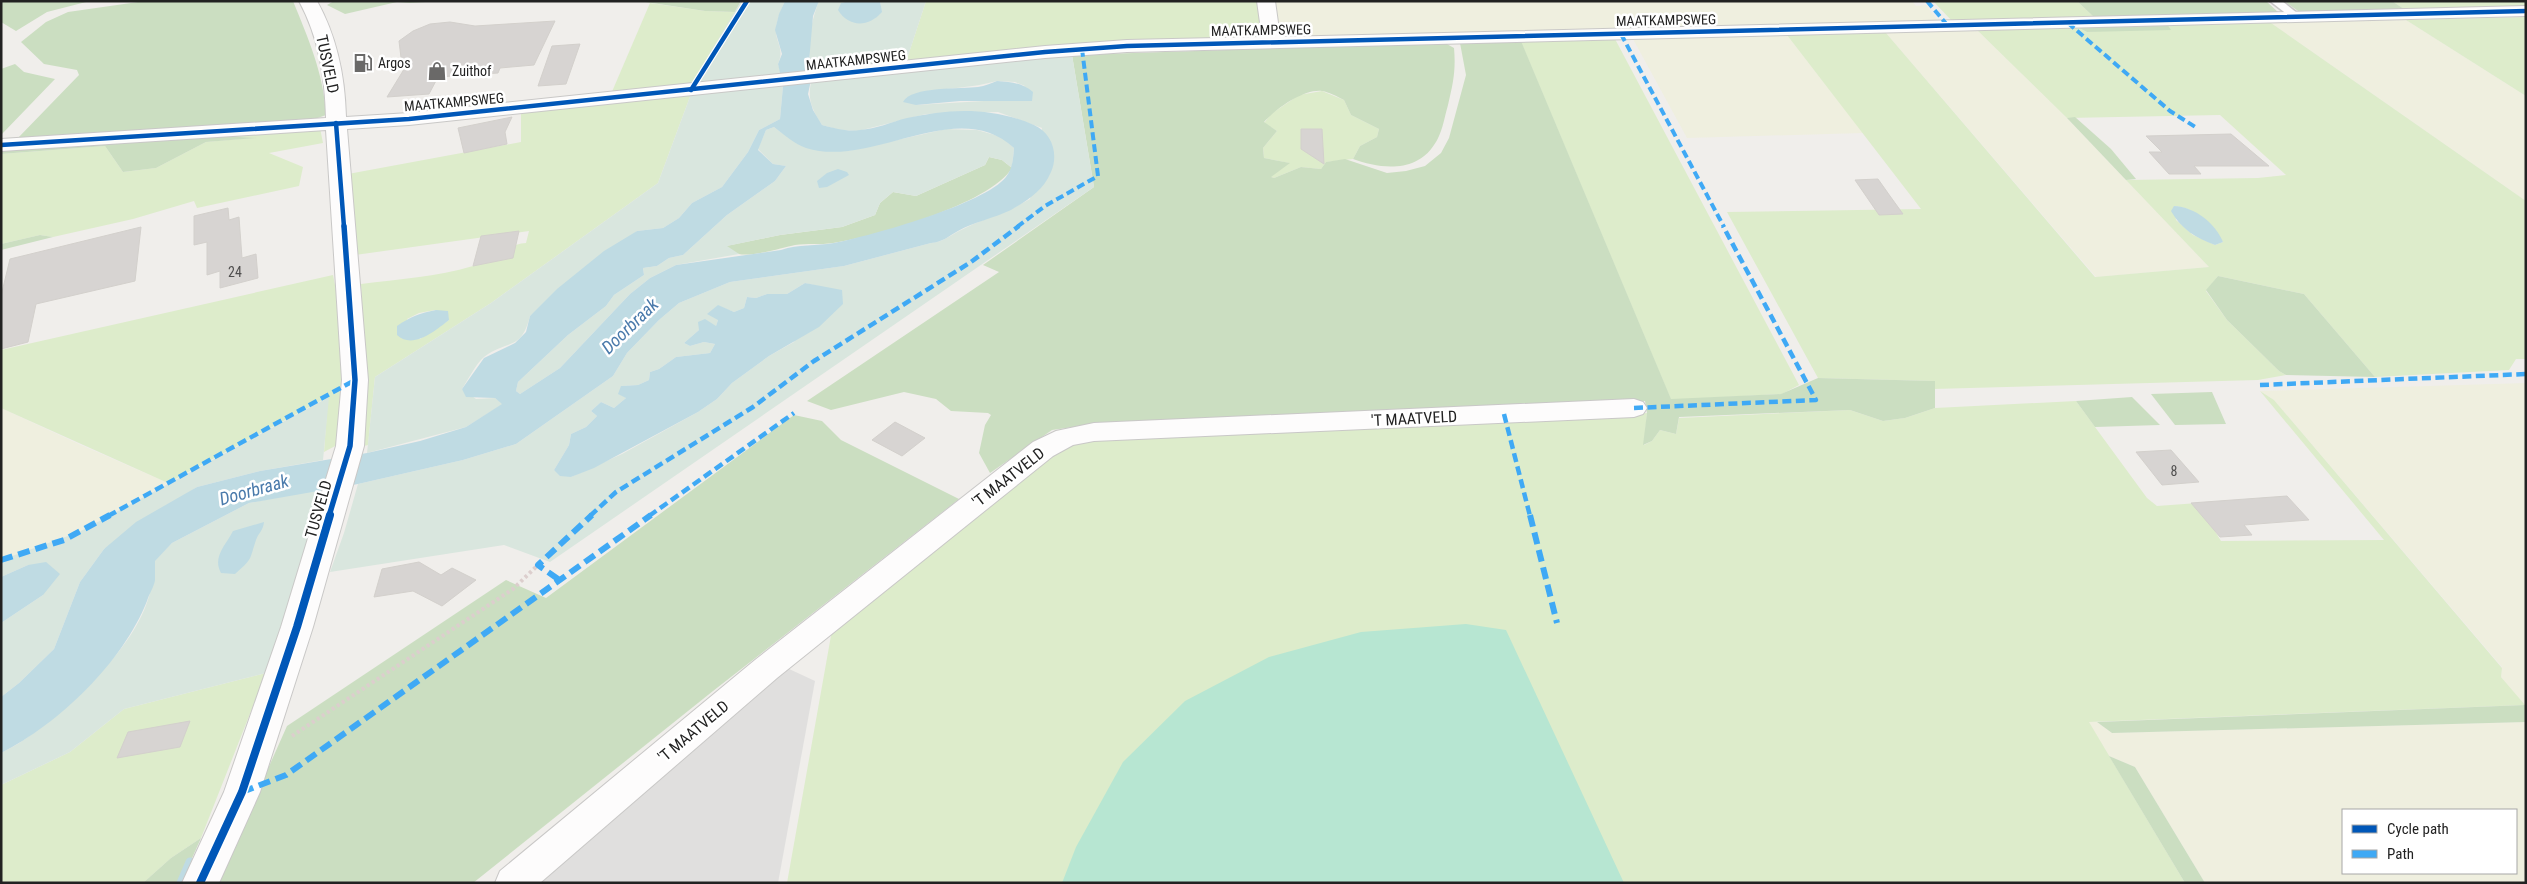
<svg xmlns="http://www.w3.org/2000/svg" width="2527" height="884" font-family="'Roboto Condensed',sans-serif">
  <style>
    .farmland { fill: #efefdf; fill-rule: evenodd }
    .grass { fill: #ddeccb; fill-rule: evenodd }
    .forest { fill: #cbdec1 }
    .wetland { fill: #d9e6de; fill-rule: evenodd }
    .pitch { fill: #b7e6d2 }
    .parking { fill: #e0dfde }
    .water { fill: #bfdbe3; fill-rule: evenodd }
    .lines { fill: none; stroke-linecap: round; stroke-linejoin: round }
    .stream { stroke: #bfdbe3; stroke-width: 9 }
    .building { fill: #d7d4d2; stroke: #d3d0cc }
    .lane-casing { stroke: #c9c8c7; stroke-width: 3 }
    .street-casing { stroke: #c9c8c7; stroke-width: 2 }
    .path { stroke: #dccecd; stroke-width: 4; stroke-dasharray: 3 3; stroke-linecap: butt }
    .lane { fill: #fdfcfc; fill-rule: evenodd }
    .street { fill: #fdfcfc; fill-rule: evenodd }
    .quiet-far2 { stroke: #3fa9f5; stroke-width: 4; stroke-dasharray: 8 4; stroke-linecap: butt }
    .quiet-far1 { stroke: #3fa9f5; stroke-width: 4.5; stroke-dasharray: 9 4.5; stroke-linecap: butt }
    .quiet { stroke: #3fa9f5; stroke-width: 6; stroke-dasharray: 12 6; stroke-linecap: butt }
    .cycleway-far2-casing { stroke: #fff; stroke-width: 7 }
    .cycleway-far1-casing { stroke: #fff; stroke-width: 9 }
    .cycleway-casing { stroke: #fff; stroke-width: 11 }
    .cycleway-far2 { stroke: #0057b8; stroke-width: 4.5 }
    .cycleway-far1 { stroke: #0057b8; stroke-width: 5.5 }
    .cycleway { stroke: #0057b8; stroke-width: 8 }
    .labels { text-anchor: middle; stroke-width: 5; stroke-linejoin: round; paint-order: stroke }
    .far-street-label { font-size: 14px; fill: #222; stroke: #fff }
    .far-poi-label { font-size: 14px; fill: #222; stroke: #fff; text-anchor: start }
    .number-label { font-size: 14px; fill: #4f4e4e }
    .street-label { font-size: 16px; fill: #222; stroke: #fff }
    .water-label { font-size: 18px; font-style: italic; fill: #4a7aab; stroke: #fff }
  </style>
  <rect width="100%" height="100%" fill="#f0eeeb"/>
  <!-- farmland -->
  <g class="farmland">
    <polygon points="1273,1 1912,1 1916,6 1926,5 1937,20 1289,37 1278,34"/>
    <polygon points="2406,20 2526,96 2526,201 2271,23"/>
    <polygon points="1977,30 2067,118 2209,267 2096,277 1886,33"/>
    <polygon points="1787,35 1863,133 1687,138 1633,39"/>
    <polygon points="2526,383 2526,707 2501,677 2502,667 2274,400 2260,391"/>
    <polygon points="1,408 81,445 168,483 79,532 1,560"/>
    <path d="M2088,722H2097L2112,733L2526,722V883H2205L2135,767L2109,756ZM2343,810H2516V873H2343Z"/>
  </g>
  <!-- grass -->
  <g class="grass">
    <polygon points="926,1 1258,1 1261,37 1142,41 906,62"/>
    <polygon points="1933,1 2077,1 2096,19 1959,23 1951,20"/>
    <polygon points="2392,1 2526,1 2526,7 2407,11"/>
    <polygon points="650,3 705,11 735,12 689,88 611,94"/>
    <polygon points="2526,17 2526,96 2406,20"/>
    <path d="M2271,23L2526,201V359H2516L2509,370L2375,377L2304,294L2218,276L2206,291L2227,320L2279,371L2286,375L2258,380L1933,389L1934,381L1818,378L1727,212L1921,209L1787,35L1886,33L2095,277L2209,267L2126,180L2258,178L2286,175L2220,115L2067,118L1977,30L2077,27L2087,32L2167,24ZM2174,206C2198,208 2208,225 2223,242L2215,245L2193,235L2176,220Z"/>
    <polygon points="1615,39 1799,385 1782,394 1671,400 1521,42"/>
    <polygon points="1322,91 1344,100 1351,115 1379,129 1377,137 1360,146 1353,159 1326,162 1321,169 1301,167 1274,178 1270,177 1289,163 1264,158 1263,148 1277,131 1264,123 1271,114 1299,95"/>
    <path d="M691,94L658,183L491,303L375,377L368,445L360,447L366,375L361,284C398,279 437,277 473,266C492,261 506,244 526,243L529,231L355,255L348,174L521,142V113ZM435,310L449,320L420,339L407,319L419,313Z"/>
    <polygon points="320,128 323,143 269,153 303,167 299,186 197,208 194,201 133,219 53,237 40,235 1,244 1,154 105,146 123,172 156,168 206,142 251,138 221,137"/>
    <polygon points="333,275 340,309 342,376 337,445 324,452 328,397 168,483 1,408 1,350"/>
    <polygon points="2260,391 2274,400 2502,668 2501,677 2525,705 2089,722 2185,883 787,883 832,630 1063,442 1647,413 1644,445 1652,441 1660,430 1676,434 1679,418 1850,410 1883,421 1905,418 1935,408 2076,401 2147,498 2157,506 2198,503 2221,541 2384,540"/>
    <polygon points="266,673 201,838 171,858 143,883 1,883 1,785 70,752 124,709"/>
  </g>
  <!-- forest -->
  <g class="forest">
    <polygon points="1,1 90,1 47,12 16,31 1,22"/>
    <path d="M145,1H293C308,38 324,74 326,115L312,120L16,140L79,75L77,70L44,64L21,42L46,22L68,12Z"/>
    <polygon points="334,1 441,1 410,3 397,2 345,14 327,5"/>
    <polygon points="639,1 741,1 735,12 705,11"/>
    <polygon points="2077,1 2266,1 2279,13 2096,19"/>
    <polygon points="2284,1 2392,1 2407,11 2301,13"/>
    <polygon points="2167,24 2171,30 2087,32 2077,27"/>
    <path d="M1521,41L1671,399L1781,394L1818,378L1935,381V408L1905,418L1883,421L1850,410L1679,417L1676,434L1660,430L1652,441L1643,445L1647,413L1645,401L1101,423L1052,430L990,473L979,453L985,425L991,415L988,413L951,411L936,399L904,392L831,410L807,401L999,272L983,265L1094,187L1072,55L1445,43L1454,48C1456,71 1453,83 1448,105C1444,119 1442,134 1434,145C1416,173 1380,169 1353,159L1360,146L1377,137L1379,129L1351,115L1344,100C1338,97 1329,92 1322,91C1303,89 1276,109 1264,122L1277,131L1263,148L1264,158L1290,163L1271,177L1274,178L1301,167L1321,169L1326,162L1345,159L1387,173L1406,171L1425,166L1441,153L1449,138L1466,75L1460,43Z"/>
    <polygon points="15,64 24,72 55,79 1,135 1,69"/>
    <polygon points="2075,117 2111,149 2136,179 2126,180 2067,118"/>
    <polygon points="223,136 257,138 206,142 156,168 123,172 105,146 1,154 1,148"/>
    <path d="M989,157L1002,160L1012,168C990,204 874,237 833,243C820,245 807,243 795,245C782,248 751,257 739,254C735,253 729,249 726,246L780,235L842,227L875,215L880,203L893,192L916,196L985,165Z"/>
    <polygon points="40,235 53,237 1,250 1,244"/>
    <polygon points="2218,276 2304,294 2375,377 2286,375 2279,371 2227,320 2206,290"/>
    <polygon points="2212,392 2226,424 2175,425 2151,394"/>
    <polygon points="2132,397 2160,425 2095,427 2076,401"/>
    <polygon points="794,415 822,421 841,440 959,499 713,691 473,883 217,883 287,726 506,580 546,598"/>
    <polygon points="2525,705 2526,722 2112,733 2097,722"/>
    <polygon points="2109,756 2135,767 2205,883 2185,883"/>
    <polygon points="201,838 181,883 143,883 171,858"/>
  </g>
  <!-- wetland -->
  <g class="wetland">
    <path d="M741,1H785C781,10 777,19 776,28C775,43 785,48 778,64L781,74L689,88Z"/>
    <path d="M819,1H849L841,3L881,6L880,1H926L906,62L813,71C805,51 811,21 819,1Z"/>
    <path d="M1072,55L1094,187L550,562L504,545L330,572L344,533L358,484L463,460L516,444L613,376L627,353L659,320L679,303L730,282L844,266L931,243C945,241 947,237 959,231C982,219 1007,212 1030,199L1042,128L998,112L926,114L858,131L840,130L822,125C813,111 807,100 811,83ZM997,81L1015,82L1025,86L984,101L916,105L920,93C946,88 972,88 997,81ZM805,283L822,287L794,342L769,356L732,383L717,399L698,412L622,454L571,477L554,470L569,445L571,434L586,427L597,416L591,411L601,402L614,408L626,398L621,386L638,385L649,380L650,372L659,369L676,357L710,353L715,344L704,342L690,346L684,343L699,330L716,326L718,320V306L734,312L744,308L747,297L756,298L767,294H787Z"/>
    <path d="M783,86L780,119L759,130L748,152L722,187L692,203L679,218L663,228L637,231L530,316C521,352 507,339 484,357C475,365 468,380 462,389L476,399L495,398L503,404L466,427L367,453L375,377L491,303L658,183L691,94Z"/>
    <polygon points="774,127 782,133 848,151 946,129 977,130 1002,137 1014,148 1012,168 1002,160 989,157 985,165 916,196 893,192 880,203 875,215 842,227 780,235 727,246 739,254 676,265 650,278 630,294 560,368 520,394 516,391 518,382 568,335 606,306 614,295 644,275 643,268 657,266 669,258 683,255 727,215 775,181 786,166 773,164 758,149 766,130"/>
    <polygon points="329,397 323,460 260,471 197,487 104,549 80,582 54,649 19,683 1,697 1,623 43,595 28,565 1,577 1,560 79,532"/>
    <path d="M317,490L318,524L266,673L124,709L70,752L1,785V753C25,742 43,725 63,708C106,670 155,623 154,561L172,543L249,503Z"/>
  </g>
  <!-- pitch -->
  <polygon class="pitch" points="1466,624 1506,630 1624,883 1062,883 1076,847 1123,762 1185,701 1269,657 1361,632"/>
  <!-- parking -->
  <polygon class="parking" points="787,668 815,681 778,883 532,883"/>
  <!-- water -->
  <g class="water">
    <path d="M785,1H819L813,16L809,62L813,71L808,94L813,110L822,125C834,128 847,132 860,130C876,129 891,122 907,118C950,108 993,107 1034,125C1052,133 1059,154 1051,172C1043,191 1028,200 1011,210C994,218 974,222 958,231C947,237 943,242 931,243L844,266L730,282L679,303L659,320L627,353L613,376L516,444L463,460L358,484L249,503L172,543L155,561C155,567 155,574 155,580C154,587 149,594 147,601C123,662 59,724 1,753V697L19,683L54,649L80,582L104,549L136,522L197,487L260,471L367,453L420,441L466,427L502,404L495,398L466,397L462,389L484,358L515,343L526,332L530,316L557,289L604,251L637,231L663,228L679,218L692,203L722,187L748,152L759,130L780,119L783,86L778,64L782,54L775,30L779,14ZM774,127C784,135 795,144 806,148C872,169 957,95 1014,148C1013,158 1013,168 1006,177C985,204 870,236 834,243C816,246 799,244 781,250L676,265L650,278L630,294L560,368L520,394L516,391L518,382L568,335L606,306L614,295L644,275L643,268L657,266L669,258L683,255L727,215L775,181L786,166L773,164L758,150L766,130Z"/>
    <path d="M849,1H880L882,12C869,27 849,28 838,10L841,3Z"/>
    <path d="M997,81C1012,82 1022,83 1033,92L1032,101H960L916,105L903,102C911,86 962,89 978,87C985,86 991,83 997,81Z"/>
    <polygon points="838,169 847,172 849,175 827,187 819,188 817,181 827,173"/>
    <path d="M2174,206C2195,207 2215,223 2223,242L2215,245C2196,238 2181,229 2171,211Z"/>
    <polygon points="805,283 842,290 843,304 819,327 769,356 732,383 717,399 698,412 594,468 571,477 560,476 554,470 569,445 571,434 586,427 597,416 591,411 601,402 614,408 626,398 618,394 621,386 638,385 649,380 650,372 659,369 676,357 710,353 715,344 704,342 690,346 684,343 699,330 698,322 705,319 716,326 718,320 707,314 718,305 734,312 744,308 747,297 756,298 767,294 787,294"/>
    <path d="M436,310L448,311L449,320C436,330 413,350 397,335V326C410,317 420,313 436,310Z"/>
    <path d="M264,522C263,531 259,532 256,540C249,561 253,558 235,574L221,573C212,557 226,545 233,531Z"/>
    <polygon points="46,562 60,574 43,595 1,623 1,577 28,565"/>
  </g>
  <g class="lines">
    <!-- stream -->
    <polyline class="stream" points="181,883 190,862"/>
  </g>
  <!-- building -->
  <g class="building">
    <polygon points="555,21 534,65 500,68 498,73 438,77 429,94 387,97 406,66 402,66 399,41 413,31 430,24 450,22 475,26"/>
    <polygon points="580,44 566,84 538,86 552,46"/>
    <polygon points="512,117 505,132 507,144 464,153 458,128"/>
    <polygon points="1301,129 1322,129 1324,164 1301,149"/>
    <polygon points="2231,134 2269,166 2194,166 2201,174 2169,174 2149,152 2162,152 2146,136"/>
    <polygon points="1878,179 1890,196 1903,214 1879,215 1855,180"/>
    <polygon points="228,208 229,220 239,217 242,258 256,254 258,278 220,288 220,271 207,275 207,242 194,245 194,216"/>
    <polygon points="141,227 135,281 36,304 28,342 1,349 1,296 10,259"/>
    <polygon points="519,231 513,258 473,266 481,236"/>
    <polygon points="895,422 925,438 902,456 872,440"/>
    <polygon points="2171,450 2199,482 2162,485 2136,452"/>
    <polygon points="2287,496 2309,520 2244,525 2252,535 2220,537 2191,503"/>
    <polygon points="419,562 441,575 452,568 476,580 442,606 413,591 374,597 382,569"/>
    <polygon points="190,721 180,747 117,758 128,732"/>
  </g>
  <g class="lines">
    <!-- lane casing -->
    <g class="lane-casing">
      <polygon id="lane" points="2270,1 2282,1 2302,17 2293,19"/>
    </g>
    <!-- street casing -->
    <g class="street-casing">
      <g id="street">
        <path d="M299,1H317C337,37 345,76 346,117L409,113L1045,46L1127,40L1262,37L1257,1H1275L1280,37L2526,6V16L1127,52L1045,58L409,125L347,129L368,380L364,446L313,627L260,792L219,883H182L224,792L281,627L336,446L342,380L326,130L1,151V139L326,118C325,77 319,38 299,1Z"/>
        <polygon points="1634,399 1643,402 1647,408 1643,414 1634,417 1094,441 1073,445 1053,456 777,678 540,883 495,883 500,871 755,660 1033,442 1056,431 1094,423"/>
      </g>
    </g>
    <!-- path -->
    <polyline class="path" points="292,736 513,589 538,565"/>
    <!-- lane -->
    <use href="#lane" class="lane"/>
    <!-- street -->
    <use href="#street" class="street"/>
    <!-- quiet-far2 -->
    <g class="quiet-far2">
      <polyline points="1927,1 1948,26"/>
      <polyline points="2068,23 2170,111 2197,128"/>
      <polyline points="1621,34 1724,227"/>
      <polyline points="1017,227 1045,206 1098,176 1082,49"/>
    </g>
    <!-- quiet-far1 -->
    <g class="quiet-far1">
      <polyline points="2260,385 2526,374"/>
      <polyline points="1634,408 1816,400 1723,226"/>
      <polyline points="1504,414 1530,516"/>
      <polyline points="108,516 355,380"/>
      <polyline points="590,516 616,492 753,407 814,361 971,262 1019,226"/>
      <polyline points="649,516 794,413"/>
    </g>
    <!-- quiet -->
    <g class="quiet">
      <polyline points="1530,515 1557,623"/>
      <polyline points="1,560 64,540 110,515"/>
      <polyline points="558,579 538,565 592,515"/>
      <polyline points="242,792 286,775 651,515"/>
    </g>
    <!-- cycleway-far2 casing -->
    <g class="cycleway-far2-casing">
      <g id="cycleway-far2">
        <polyline points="691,90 747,1"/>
        <polyline points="336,123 344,227"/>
        <polyline points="1,145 409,119 1045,52 1127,46 2526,11"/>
      </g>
    </g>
    <!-- cycleway-far1 casing -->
    <g class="cycleway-far1-casing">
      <polyline id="cycleway-far1" points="329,516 350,446 355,380 344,226"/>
    </g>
    <!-- cycleway casing -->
    <g class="cycleway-casing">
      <polyline id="cycleway" points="200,883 242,792 297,627 330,515"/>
    </g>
    <!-- cycleway-far2 -->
    <use href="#cycleway-far2" class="cycleway-far2"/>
    <!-- cycleway-far1 -->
    <use href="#cycleway-far1" class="cycleway-far1"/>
    <!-- cycleway -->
    <use href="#cycleway" class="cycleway"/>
  </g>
  <!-- icons -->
  <defs>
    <g id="fuel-bare" transform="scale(1.5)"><path d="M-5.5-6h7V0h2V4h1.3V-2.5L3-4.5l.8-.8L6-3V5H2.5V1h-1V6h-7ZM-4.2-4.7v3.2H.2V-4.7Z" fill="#6a6968" stroke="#fff" stroke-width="2.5" paint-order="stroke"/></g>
    <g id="shop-bare" transform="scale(1.5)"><path d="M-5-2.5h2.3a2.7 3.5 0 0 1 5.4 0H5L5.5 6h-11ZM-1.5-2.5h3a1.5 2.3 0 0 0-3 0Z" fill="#6a6968" stroke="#fff" stroke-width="2.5" paint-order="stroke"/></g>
  </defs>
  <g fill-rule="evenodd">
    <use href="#fuel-bare" x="363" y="63"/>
    <use href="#shop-bare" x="437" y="71"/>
  </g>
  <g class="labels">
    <!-- far-street labels -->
    <g class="far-street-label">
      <text transform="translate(1666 20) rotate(-1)" y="5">MAATKAMPSWEG</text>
      <text transform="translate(1261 30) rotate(-1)" y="5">MAATKAMPSWEG</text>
      <text transform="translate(856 60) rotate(-6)" y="5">MAATKAMPSWEG</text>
      <text transform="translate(454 102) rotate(-5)" y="5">MAATKAMPSWEG</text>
    </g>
    <!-- far-poi labels -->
    <g class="far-poi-label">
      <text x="378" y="68">Argos</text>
      <text x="452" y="76">Zuithof</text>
    </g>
    <!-- number labels -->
    <g class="number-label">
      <text x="235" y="277">24</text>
      <text x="2174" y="476">8</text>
    </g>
    <!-- street labels -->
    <g class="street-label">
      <text transform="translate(328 64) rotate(78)" y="6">TUSVELD</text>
      <text transform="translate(1414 418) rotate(-3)" y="6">'T MAATVELD</text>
      <text transform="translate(1008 477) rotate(-38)" y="6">'T MAATVELD</text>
      <text transform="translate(318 509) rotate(-74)" y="6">TUSVELD</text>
      <text transform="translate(693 731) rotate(-40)" y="6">'T MAATVELD</text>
    </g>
    <!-- water labels -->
    <g class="water-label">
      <text transform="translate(630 326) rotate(-44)" y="6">Doorbraak</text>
      <text transform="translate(254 490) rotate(-16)" y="6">Doorbraak</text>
    </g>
  </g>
  <!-- border -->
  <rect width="2527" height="884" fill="none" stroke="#222222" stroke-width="5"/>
  <!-- legend -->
  <rect x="2342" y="809" width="175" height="65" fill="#ffffff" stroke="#a7a7a7"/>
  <rect x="2352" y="825" width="25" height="8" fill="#0057b8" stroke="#a7a7a7"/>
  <text x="2387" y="834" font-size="15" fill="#222222">Cycle path</text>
  <rect x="2352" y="850" width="25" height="8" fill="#3fa9f5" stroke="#a7a7a7"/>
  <text x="2387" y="859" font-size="15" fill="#222222">Path</text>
</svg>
